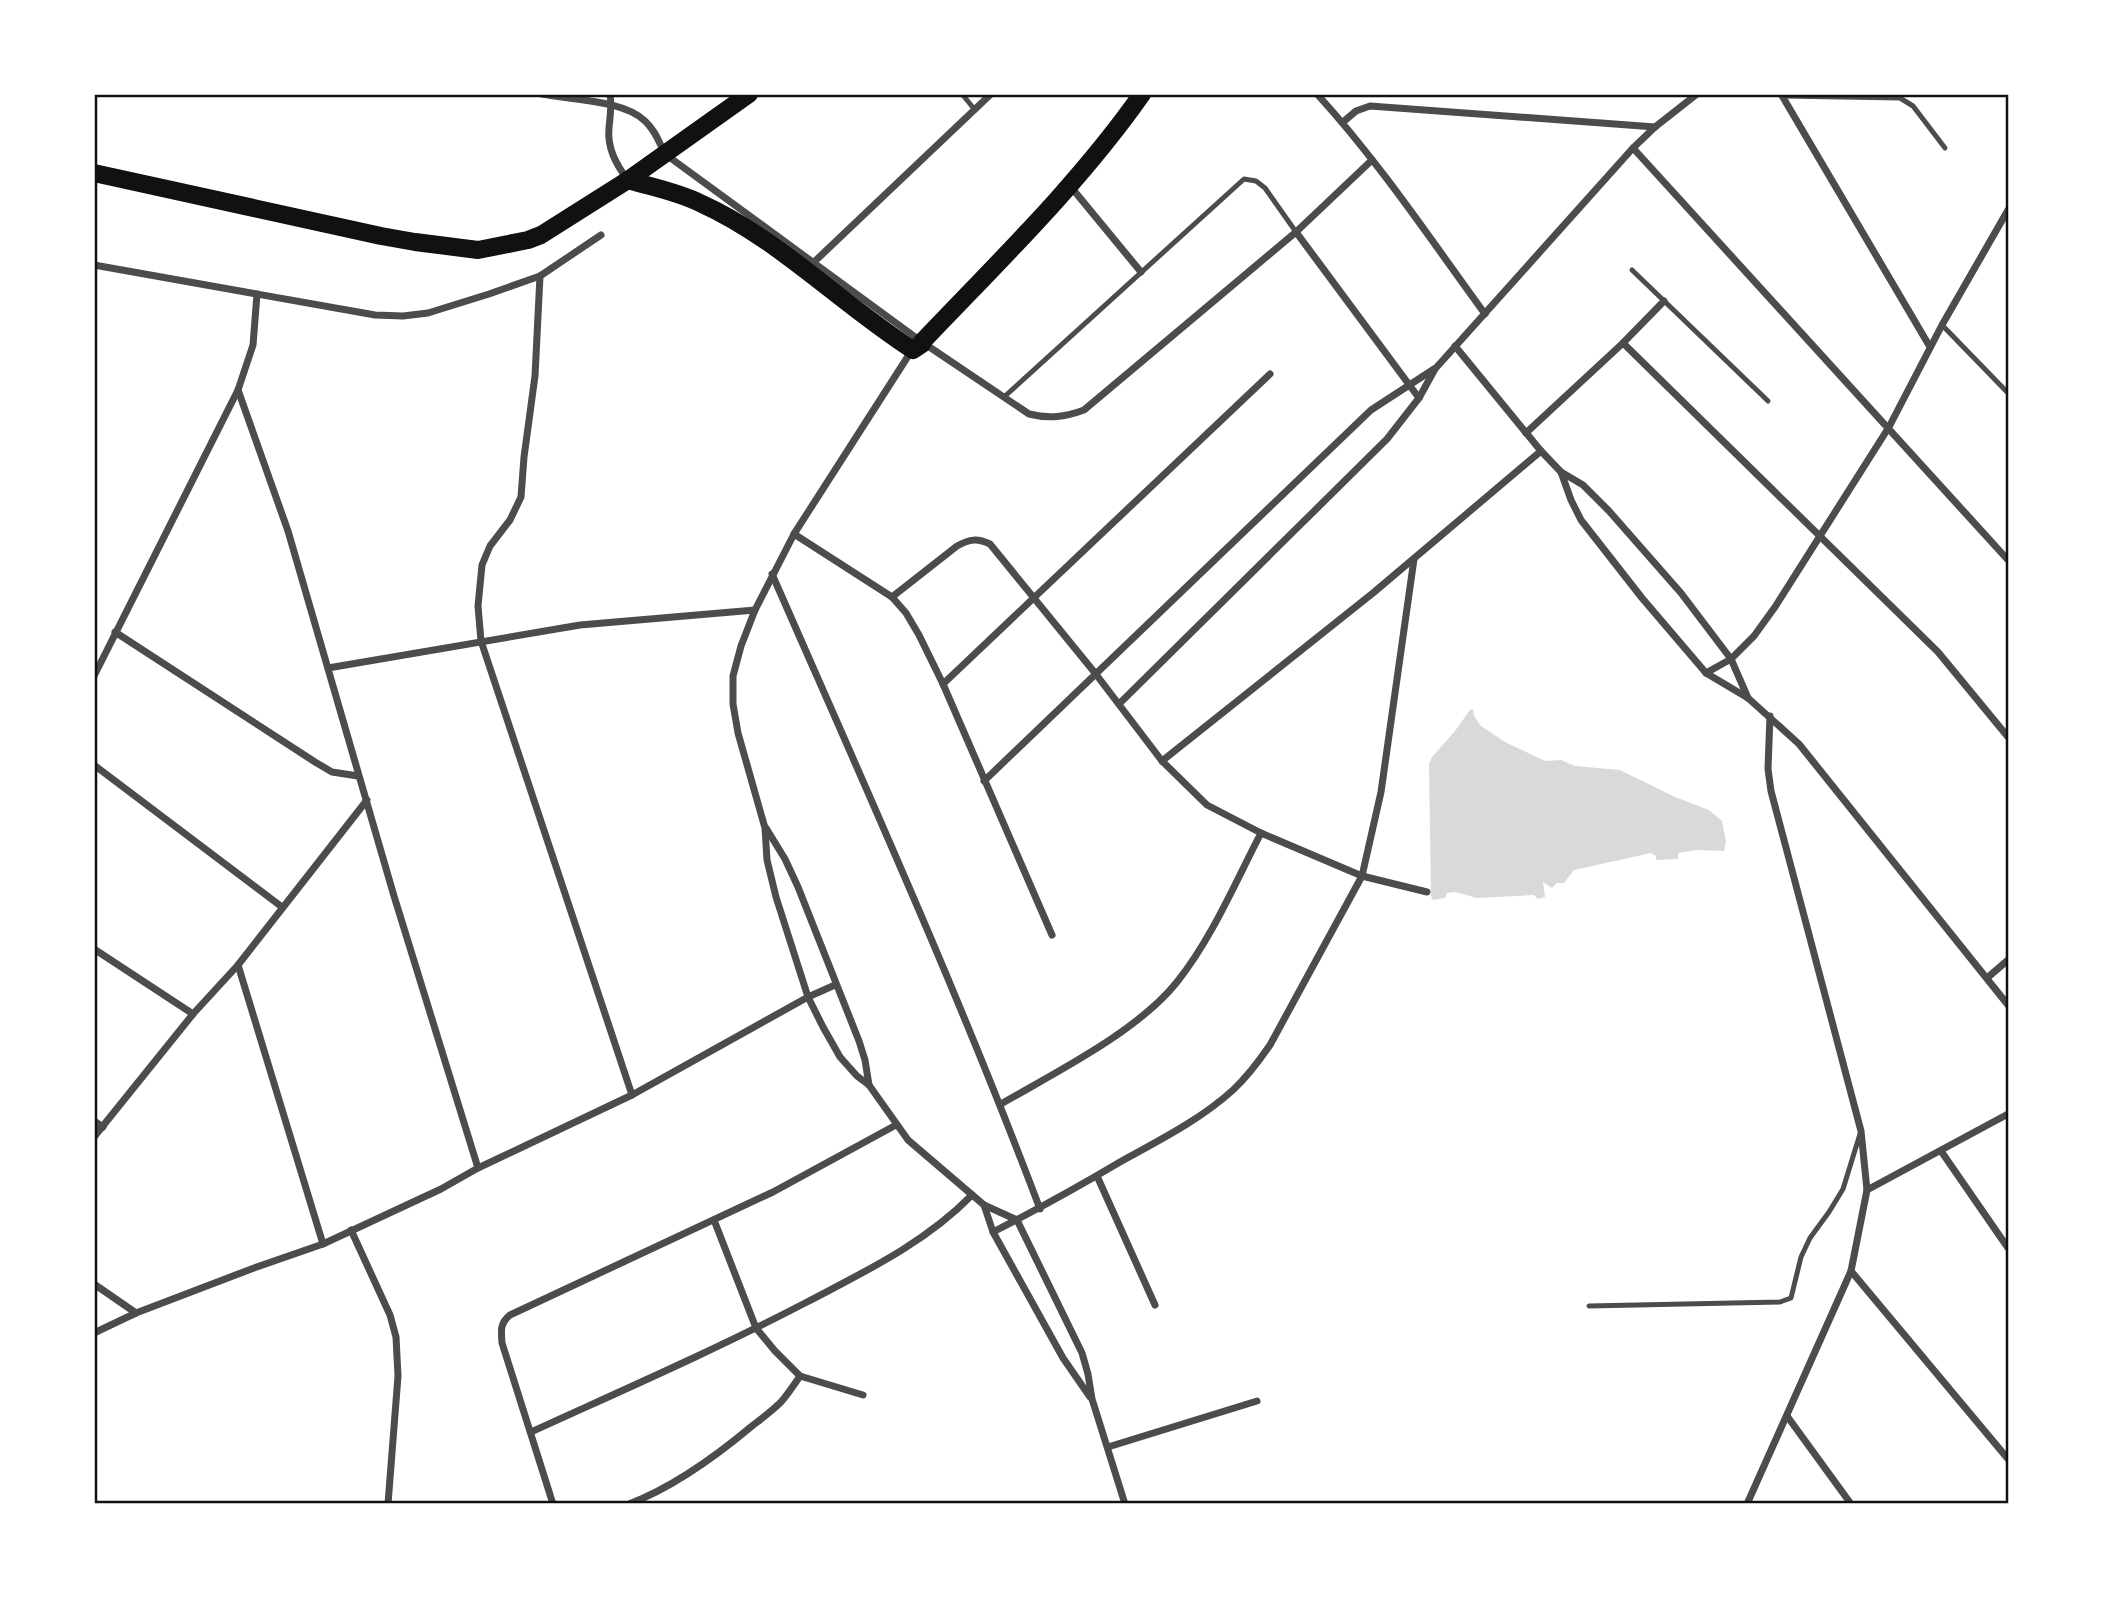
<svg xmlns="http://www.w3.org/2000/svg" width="2103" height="1598" font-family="Manrope,sans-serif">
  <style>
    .water { fill: #d9d9d9 }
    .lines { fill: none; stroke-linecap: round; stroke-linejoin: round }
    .service { stroke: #4c4c4c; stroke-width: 5 }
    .minor { stroke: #4c4c4c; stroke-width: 7 }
    .primary { stroke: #111; stroke-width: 18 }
    .neatline { fill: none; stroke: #111; stroke-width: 2.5 }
  </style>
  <rect width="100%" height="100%" fill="#fff"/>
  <!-- water -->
  <polygon class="water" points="1473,709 1474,716 1481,726 1505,742 1545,761 1561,760 1575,766 1620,770 1675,797 1709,810 1722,821 1726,842 1724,851 1697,850 1678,853 1678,859 1656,860 1656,856 1651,853 1574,870 1564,883 1557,883 1552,888 1543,882 1545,897 1538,899 1534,895 1477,898 1455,892 1447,893 1445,898 1433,900 1431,896 1429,764 1432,757 1455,731 1470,710"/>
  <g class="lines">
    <!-- service -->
    <g class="service">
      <polyline points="962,94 975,110"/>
      <polyline points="1782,96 1900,98 1913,106 1945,148"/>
      <polyline points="1632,270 1768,401"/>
      <polyline points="1942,325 2008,393"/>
      <polyline points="1004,397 1244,179 1256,181 1265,188 1296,232"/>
      <polyline points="1589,1306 1780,1302 1791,1298 1801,1257 1810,1238 1829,1212 1843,1189 1860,1134"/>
    </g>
    <!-- minor -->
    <g class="minor">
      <path d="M542,94C572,100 623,100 645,121C655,130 659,142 665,154L922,342L1029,414C1049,419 1065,417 1084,410L1296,232L1372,160"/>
      <path d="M610,94C612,107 610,116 609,128C607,148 616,164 627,179"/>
      <path d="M1317,94C1379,162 1431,240 1485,314"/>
      <polyline points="1781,94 1930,347"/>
      <polyline points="1343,122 1356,111 1370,106 1655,127"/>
      <polyline points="1633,148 2008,560"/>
      <polyline points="1071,187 1141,272"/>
      <polyline points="1296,232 1419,398"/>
      <polyline points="813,263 991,94"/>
      <polyline points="94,265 375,315 403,316 428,313 489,294 540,276 601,235"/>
      <polyline points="540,276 535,376 524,457 521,497 510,520 490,546 482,565 478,606 481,641 632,1095"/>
      <polyline points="1623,343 1938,652 2008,737"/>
      <polyline points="1455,346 1541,451 1561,472 1583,485 1609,511 1681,593 1731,659 1748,698"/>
      <polyline points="912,350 794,534 755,610 741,646 733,676 733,704 738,733 765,828 767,860 776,897 808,997 823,1027 840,1057 857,1076 869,1085 908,1140 984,1205 1017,1220 1082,1353 1088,1374 1092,1399 1125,1504"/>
      <polyline points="238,390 288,531 394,896 478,1168"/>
      <polyline points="1526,433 1623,343 1664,301"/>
      <polyline points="1561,472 1571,500 1581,520 1642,598 1706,673 1748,698 1799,744 2008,1005"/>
      <polyline points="794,534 892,597 906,613 919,635 943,684 1052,935"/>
      <path d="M772,574C864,784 959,994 1040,1209"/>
      <path d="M892,597L957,546C970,539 977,538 990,544L1095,673L1162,761L1207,805L1261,833L1362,876L1427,892"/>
      <polyline points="115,632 315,762 332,772 358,776"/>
      <polyline points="328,668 580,625 755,610"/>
      <polyline points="1706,673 1731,659 1754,636 1775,607 1889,427 1942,325 2008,210"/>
      <polyline points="94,676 238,390 253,345 257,294"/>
      <polyline points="943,684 1270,374"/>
      <polyline points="1119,704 1387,439 1419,398 1435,369 1633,148 1655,127 1697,94"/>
      <polyline points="1162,761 1373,593 1541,451"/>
      <polyline points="94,765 282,907"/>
      <polyline points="984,781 1371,410 1434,369"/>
      <polyline points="766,828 785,859 798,887 859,1041 865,1060 869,1085"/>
      <polyline points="94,949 193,1014"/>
      <polyline points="238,965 323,1244"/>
      <polyline points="1987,978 2008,960"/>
      <path d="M1001,1104C1056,1072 1137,1032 1177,982C1212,938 1235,883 1261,833"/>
      <polyline points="94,1121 103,1127"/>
      <polyline points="94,1137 193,1014 238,965 367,800"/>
      <polyline points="1941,1151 2008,1248"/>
      <polyline points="1097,1176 1155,1305"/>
      <polyline points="1867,1190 2008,1114"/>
      <polyline points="984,1205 993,1232 1063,1358 1090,1397"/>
      <polyline points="714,1220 756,1328 775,1351 800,1376 863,1395"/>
      <polyline points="351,1230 390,1315 396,1337 398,1376 388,1504"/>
      <path d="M993,1232C1036,1210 1078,1187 1120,1162C1158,1141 1200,1120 1233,1090C1247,1077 1259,1061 1270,1045L1362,876L1381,792L1414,559"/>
      <polyline points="1851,1271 2008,1459"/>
      <polyline points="94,1284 136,1313"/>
      <polyline points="94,1333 136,1313 254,1268 323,1244 441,1189 478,1168 632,1095 808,997 835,985"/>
      <polyline points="1787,1416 1851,1504"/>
      <path d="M531,1432C623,1390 717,1349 807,1302C866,1271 925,1243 972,1195"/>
      <polyline points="1108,1447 1257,1401"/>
      <path d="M553,1504L502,1343C501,1330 500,1323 510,1315L773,1192L896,1125"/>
      <path d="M629,1504C674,1487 715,1457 752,1426C761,1419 772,1411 781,1402C788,1394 794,1385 800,1376"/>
      <polyline points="1747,1504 1851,1271 1867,1190 1861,1131 1771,791 1768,769 1770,716"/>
    </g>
    <!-- primary -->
    <g class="primary">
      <polyline points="94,173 381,236 415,242 478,250 528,240 541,235 628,180 749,94"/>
      <path d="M628,180C652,187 678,192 700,203C778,238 841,304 913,350L922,344V342C998,262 1078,185 1142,94"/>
    </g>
  </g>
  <!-- border -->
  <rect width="2103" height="1598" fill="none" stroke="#ffffff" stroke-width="192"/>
  <rect x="96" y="96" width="1911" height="1406" class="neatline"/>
</svg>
